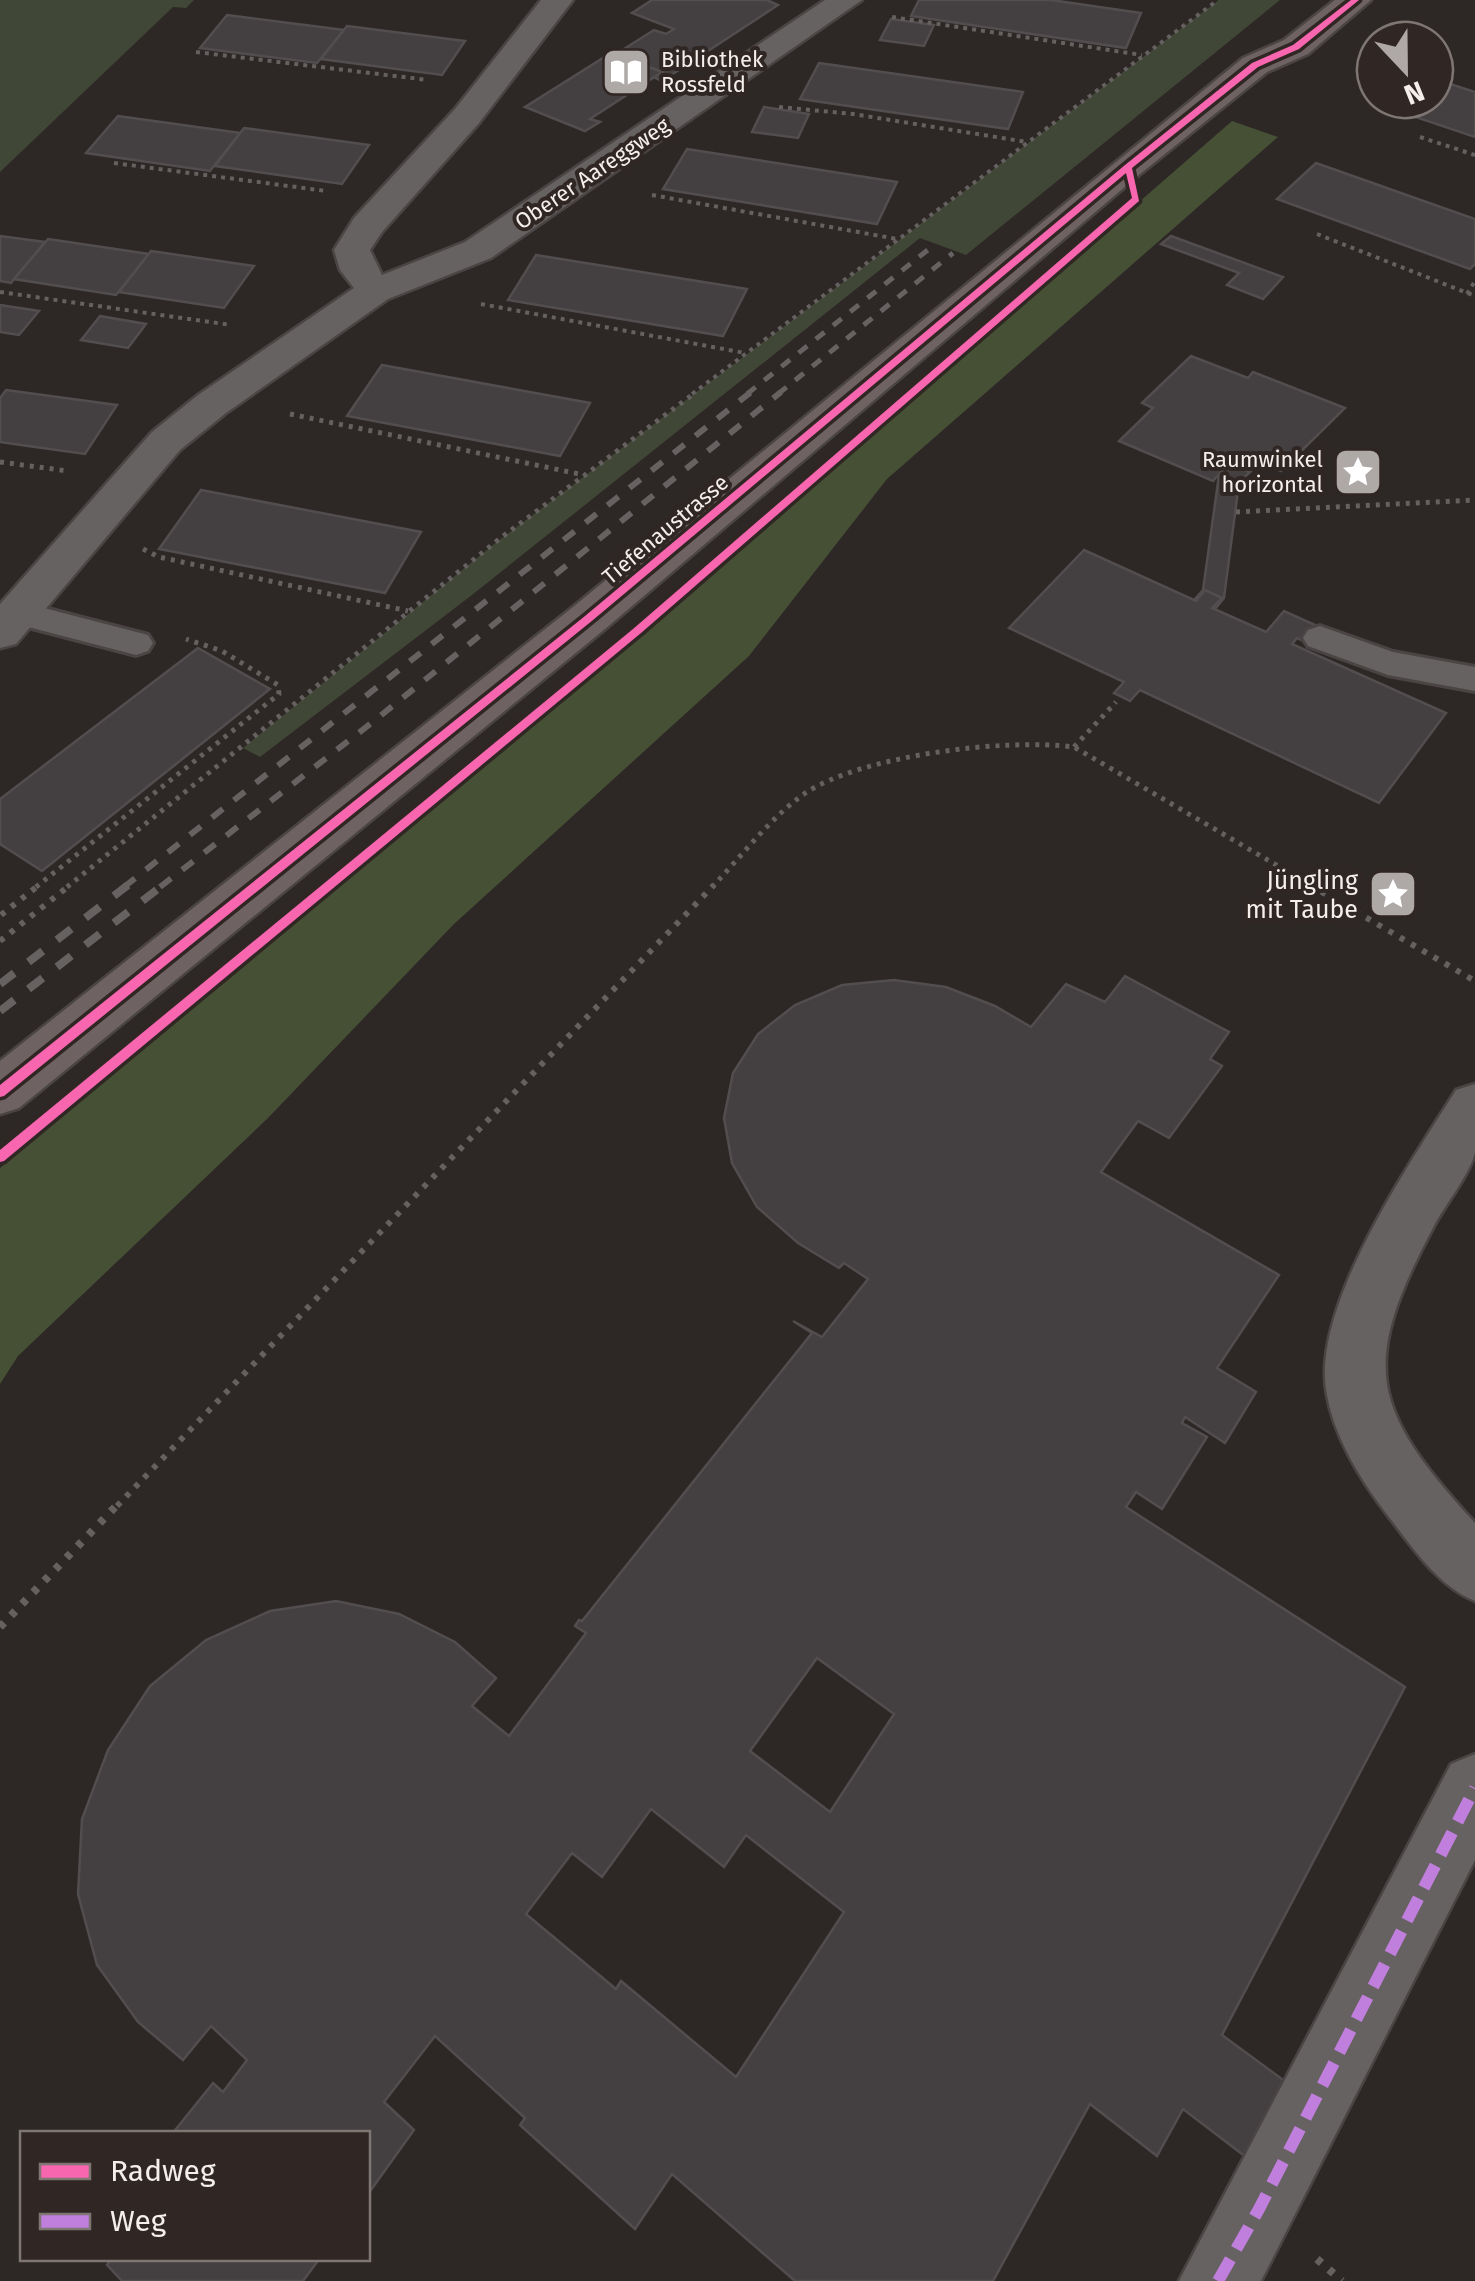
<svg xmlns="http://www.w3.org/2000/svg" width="1475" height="2281" font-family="'Fira Sans',sans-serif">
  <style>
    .green { fill: #414736 }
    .forest { fill: #465035 }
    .building { fill: #444041; stroke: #524d4e; stroke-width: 2.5; fill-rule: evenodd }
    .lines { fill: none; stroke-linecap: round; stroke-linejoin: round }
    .lane-casing { stroke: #4a4544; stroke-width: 6 }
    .street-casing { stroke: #4a4544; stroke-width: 5 }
    .primary-casing { stroke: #4a4544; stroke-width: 5 }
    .path-far3 { stroke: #646160; stroke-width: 4; stroke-dasharray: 4 5; stroke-linecap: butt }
    .path-far2 { stroke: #646160; stroke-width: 5; stroke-dasharray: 4 6; stroke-linecap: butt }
    .path-far1 { stroke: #646160; stroke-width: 6; stroke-dasharray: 5 8; stroke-linecap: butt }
    .path { stroke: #646160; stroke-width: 8; stroke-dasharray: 6 10; stroke-linecap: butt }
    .lane { fill: #666261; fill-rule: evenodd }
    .street { fill: #666261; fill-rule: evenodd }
    .primary { fill: #6e6362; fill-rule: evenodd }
    .rail-far2 { stroke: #676262; stroke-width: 5; stroke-dasharray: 11 11; stroke-linecap: butt }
    .rail-far1 { stroke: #676262; stroke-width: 6; stroke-dasharray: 14 14; stroke-linecap: butt }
    .rail { stroke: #676262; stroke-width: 8; stroke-dasharray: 18 18; stroke-linecap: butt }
    .quiet { stroke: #c07fdc; stroke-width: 12; stroke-dasharray: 25 12; stroke-linecap: butt }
    .cycleway-casing { stroke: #302623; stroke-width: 7 }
    .cycleway { fill: #f766af; fill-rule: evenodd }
    .labels { text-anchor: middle; stroke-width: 8; stroke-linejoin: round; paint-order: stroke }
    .far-poi-label { font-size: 22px; fill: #f4eeec; stroke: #302623; text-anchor: start }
    .far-street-label { font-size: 22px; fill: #f4eeec; stroke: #302623 }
    .poi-label { font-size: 25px; fill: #f4eeec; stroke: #302623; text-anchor: end }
  </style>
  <rect width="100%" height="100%" fill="#2d2726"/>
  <!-- green -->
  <g class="green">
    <polygon points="0,0 194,0 186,8 173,7 0,172"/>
    <polygon points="1219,0 1280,0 966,255 920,238 472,595 260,757 243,748 498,541"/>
  </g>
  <!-- forest -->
  <polygon class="forest" points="1232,121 1278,137 887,479 749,656 454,924 268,1118 18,1356 0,1384 0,1168 643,634"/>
  <!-- building -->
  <g class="building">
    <polygon points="652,0 767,0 778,5 662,81 653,77 662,72 616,54 654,30 666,34 674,29 632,13"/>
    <polygon points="919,0 1051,0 1141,13 1126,48 911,16"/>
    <polygon points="227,15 344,30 317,63 200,48"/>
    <polygon points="891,19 934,25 924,46 880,40"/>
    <polygon points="347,26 465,41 442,75 321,59"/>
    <polygon points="611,53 662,72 590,119 600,122 585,131 525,107"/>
    <polygon points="819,63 1023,92 1008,129 800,99"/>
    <polygon points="1435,79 1475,92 1475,137 1377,104 1381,100 1435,100"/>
    <polygon points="764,107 809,114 798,138 752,132"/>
    <polygon points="118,116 240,133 210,171 86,153"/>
    <polygon points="244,128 369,145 342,184 215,166"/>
    <polygon points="687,149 897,182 877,224 663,189"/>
    <polygon points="1316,163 1475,219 1475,264 1470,269 1277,199"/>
    <polygon points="0,236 45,242 11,283 0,281"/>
    <polygon points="1171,236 1283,277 1263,299 1227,285 1239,273 1161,244"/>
    <polygon points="48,239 149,254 116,295 14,279"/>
    <polygon points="151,251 254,266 224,308 119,292"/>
    <polygon points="536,255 747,289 723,336 508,300"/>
    <polygon points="0,305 39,311 19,335 0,332"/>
    <polygon points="100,316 146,324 128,348 81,340"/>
    <polygon points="1191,356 1248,378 1253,372 1345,408 1281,471 1259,462 1250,472 1229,463 1213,481 1119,441 1153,408 1142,403"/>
    <polygon points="382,365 590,403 560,456 347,416"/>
    <polygon points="6,390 117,405 85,454 28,446 0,442 0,398"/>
    <polygon points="1229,463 1250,472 1239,483 1224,598 1215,609 1212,608 1222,598 1205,590 1194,600 1203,590 1219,475"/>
    <polygon points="201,490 421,532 385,593 159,549"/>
    <polygon points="1084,550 1196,601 1205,590 1222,598 1212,608 1266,632 1284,611 1324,629 1311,644 1297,638 1292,644 1446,713 1379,803 1140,690 1130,701 1114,693 1124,682 1009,628"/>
    <polygon points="198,648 270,689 42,871 0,844 0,799"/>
    <path d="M1125,976L1229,1032L1210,1059L1222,1066L1169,1138L1138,1121L1101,1172L1279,1275L1217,1368L1256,1392L1225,1443L1185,1417L1182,1423L1207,1437L1162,1509L1136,1492L1126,1507L1405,1687L1222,2035L1286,2082L1246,2157L1183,2109L1157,2156L1090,2104L993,2281H795L672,2174L635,2229L520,2125L525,2118L435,2036L384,2102L414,2130L368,2194V2134H172L213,2083L223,2092L247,2060L211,2026L183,2060L138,2022L97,1965L78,1894L82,1819L108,1750L150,1686L206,1640L270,1611L336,1601L399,1614L455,1642L496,1678L472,1706L509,1736L586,1633L575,1626L579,1620L582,1621L812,1333L793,1321L822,1337L868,1279L844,1263L839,1268L798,1243L757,1207L732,1163L724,1118L733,1073L758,1034L795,1005L842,985L894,980L946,987L995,1006L1031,1027L1066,984L1105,1002ZM817,1658L894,1714L830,1812L750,1751ZM651,1809L724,1867L746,1835L844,1912L736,2077L621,1981L616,1989L526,1914L572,1853L602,1877Z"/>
    <polygon points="112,2258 320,2258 303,2281 122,2281 107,2265"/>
  </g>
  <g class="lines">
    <!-- lane casing -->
    <g class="lane-casing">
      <g id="lane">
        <polygon points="17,601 148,635 153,643 148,651 136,655 5,621 0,613 5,605"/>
        <polygon points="1320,626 1393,652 1475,667 1475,691 1388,675 1308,646 1303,638 1308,630"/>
      </g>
    </g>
    <!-- street casing -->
    <g class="street-casing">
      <g id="street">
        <polygon points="541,0 573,0 479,123 382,232 370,250 382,275 465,242 825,0 862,0 491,258 388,299 226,413 180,450 16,644 0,648 0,604 152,432 198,395 354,288 340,270 334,250 354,218 455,109"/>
        <path d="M1475,1084C1475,1105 1475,1131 1475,1152C1471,1173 1444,1206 1434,1226C1359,1366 1370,1408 1475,1523V1601C1438,1586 1413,1548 1389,1517C1362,1482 1335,1439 1327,1395C1309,1309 1411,1162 1456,1090Z"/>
        <polygon points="1475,1754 1475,1860 1261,2281 1179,2281 1451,1764"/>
      </g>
    </g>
    <!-- primary casing -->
    <g class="primary-casing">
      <polygon id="primary" points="1335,0 1371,0 1308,54 1267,72 1140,174 605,629 19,1108 0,1114 0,1061 573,607 1243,58 1284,40"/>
    </g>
    <!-- path-far3 -->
    <g class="path-far3">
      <polyline points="892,17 1142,55"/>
      <polyline points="196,52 428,80"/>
      <polyline points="779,107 853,114 1027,142"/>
      <polyline points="1420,137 1475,155"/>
      <polyline points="114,163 326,191"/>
      <polyline points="652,195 897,239"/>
      <polyline points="1317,234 1475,296"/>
      <polyline points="0,292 231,325"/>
      <polyline points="1467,294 1475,281"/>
      <polyline points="481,304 745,353"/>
      <polyline points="692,394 1218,0"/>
    </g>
    <!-- path-far2 -->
    <g class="path-far2">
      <polyline points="290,414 584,475"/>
      <polyline points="0,462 68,471"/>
      <polyline points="1236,512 1475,500"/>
      <polyline points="143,549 159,557 408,611"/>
      <polyline points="1074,747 1116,702"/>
      <polyline points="36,887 279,694 278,685 222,651 186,639"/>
      <polyline points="67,887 498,540 696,392"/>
      <path d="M712,887C741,857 770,818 804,794C861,755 1006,738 1074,747L1314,887"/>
    </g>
    <!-- path-far1 -->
    <g class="path-far1">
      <polyline points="1310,885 1475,981"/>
      <polyline points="1,915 39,885"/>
      <polyline points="0,941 70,885"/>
      <polyline points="117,1506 714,885"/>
    </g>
    <!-- path -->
    <g class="path">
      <polyline points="0,1627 119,1503"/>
      <polyline points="1317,2259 1342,2281"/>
    </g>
    <!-- lane -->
    <use href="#lane" class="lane"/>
    <!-- street -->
    <use href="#street" class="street"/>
    <!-- primary -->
    <use href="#primary" class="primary"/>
    <!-- rail-far2 -->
    <g class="rail-far2">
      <polyline points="747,394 934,245"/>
      <polyline points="778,394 953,253"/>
    </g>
    <!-- rail-far1 -->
    <g class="rail-far1">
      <polyline points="124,887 751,392"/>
      <polyline points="160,887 374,721 781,392"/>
    </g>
    <!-- rail -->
    <g class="rail">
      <polyline points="0,984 128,885"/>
      <polyline points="0,1011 163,885"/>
    </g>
    <!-- quiet -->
    <polyline class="quiet" points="1218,2281 1259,2209 1475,1788"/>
    <!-- cycleway casing -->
    <g class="cycleway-casing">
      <polygon id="cycleway" points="1351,0 1359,0 1299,49 1258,67 1132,168 1139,201 641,633 4,1161 0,1162 0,1150 633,629 1132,198 1126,173 593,620 4,1096 0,1097 0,1085 585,616 1125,165 1252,63 1293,45"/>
    </g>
    <!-- cycleway -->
    <use href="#cycleway" class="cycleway"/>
  </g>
  <!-- icons -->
  <defs>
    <g id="library-square" transform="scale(2.5)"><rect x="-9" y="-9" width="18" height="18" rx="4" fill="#aea8a7" stroke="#302623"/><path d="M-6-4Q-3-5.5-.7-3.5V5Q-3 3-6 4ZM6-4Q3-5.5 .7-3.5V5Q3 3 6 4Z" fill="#fff"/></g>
    <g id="sight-square" transform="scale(2.5)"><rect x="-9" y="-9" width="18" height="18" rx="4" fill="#aea8a7" stroke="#302623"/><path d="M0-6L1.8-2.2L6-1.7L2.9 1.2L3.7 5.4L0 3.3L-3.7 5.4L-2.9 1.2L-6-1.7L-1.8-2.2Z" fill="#fff"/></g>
  </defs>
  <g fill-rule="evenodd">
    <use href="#library-square" x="626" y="72"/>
    <use href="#sight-square" x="1358" y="472"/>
    <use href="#sight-square" x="1393" y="894"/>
  </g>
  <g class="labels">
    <!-- far-poi labels -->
    <g class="far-poi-label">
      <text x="661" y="67">Bibliothek<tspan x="661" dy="25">Rossfeld</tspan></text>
      <text x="1323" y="467" text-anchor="end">Raumwinkel<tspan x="1323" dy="25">horizontal</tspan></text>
    </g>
    <!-- far-street labels -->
    <g class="far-street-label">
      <text transform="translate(592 173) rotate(-34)" y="8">Oberer Aareggweg</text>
      <text transform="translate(665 529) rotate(-40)" y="8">Tiefenaustrasse</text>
    </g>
    <!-- poi labels -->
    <g class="poi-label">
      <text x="1358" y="889">Jüngling<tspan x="1358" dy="29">mit Taube</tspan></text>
    </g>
  </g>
  <!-- legend -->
  <rect x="20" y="2131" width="350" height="130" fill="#302623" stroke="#7e7673" stroke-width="2.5"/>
  <rect x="40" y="2164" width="50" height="15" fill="#f766af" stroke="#7e7673" stroke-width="2.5"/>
  <text x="110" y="2181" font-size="30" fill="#f4eeec">Radweg</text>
  <rect x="40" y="2214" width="50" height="15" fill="#c07fdc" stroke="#7e7673" stroke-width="2.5"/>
  <text x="110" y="2231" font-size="30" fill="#f4eeec">Weg</text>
  <!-- north arrow -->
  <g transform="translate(1405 70) rotate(158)"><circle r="48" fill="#302623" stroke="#7e7673" stroke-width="2.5"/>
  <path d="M0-8L18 38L0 25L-18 38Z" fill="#aea8a7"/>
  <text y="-15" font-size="28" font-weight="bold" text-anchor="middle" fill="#f4eeec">N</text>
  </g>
</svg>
